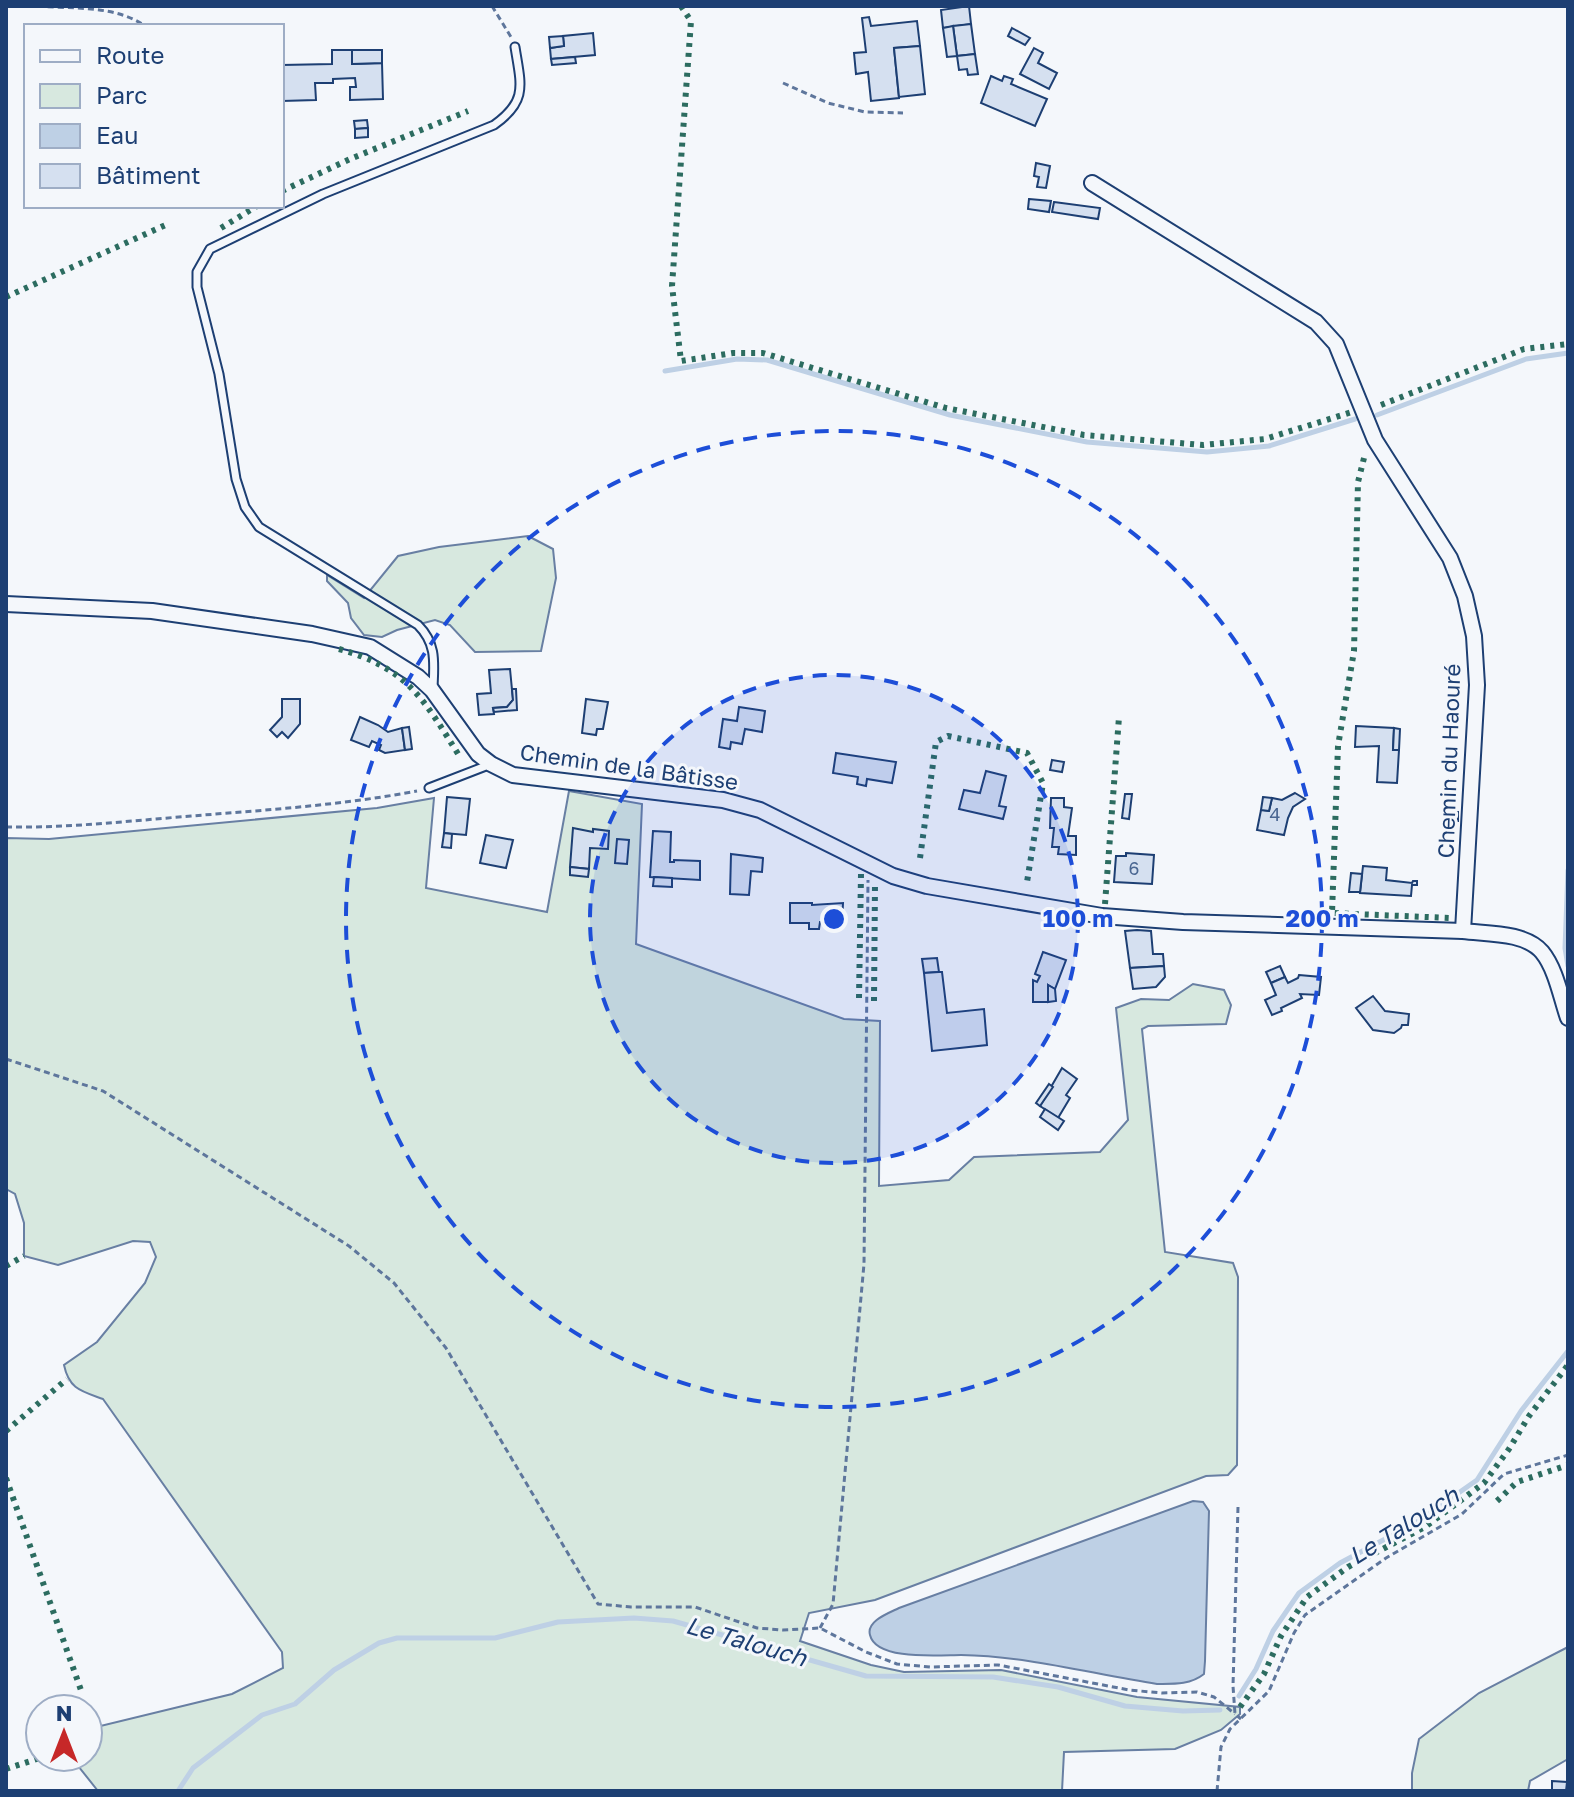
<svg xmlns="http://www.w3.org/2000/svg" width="1574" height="1797" font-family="'Golos Text',sans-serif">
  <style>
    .green { fill: #d7e8df; stroke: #687fa3; stroke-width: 2 }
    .water { fill: #bed0e5; stroke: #687fa3; stroke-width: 2 }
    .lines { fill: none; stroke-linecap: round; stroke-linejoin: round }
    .stream { stroke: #bed0e5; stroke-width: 5 }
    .building { fill: #d5e0f0; stroke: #1d3f73; stroke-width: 2 }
    .service-casing { stroke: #1d3f73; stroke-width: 11 }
    .minor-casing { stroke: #1d3f73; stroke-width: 18 }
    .path { stroke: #5e769c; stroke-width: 3; stroke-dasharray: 6 4; stroke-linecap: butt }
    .service { stroke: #f4f7fb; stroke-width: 7 }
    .minor { stroke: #f4f7fb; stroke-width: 14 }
    .hedge { stroke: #2c6c60; stroke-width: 6; stroke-dasharray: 4 6; stroke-linecap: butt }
    .ring { fill: none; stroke: #1d4ed8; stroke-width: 4; stroke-dasharray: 14 10 }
    .labels { text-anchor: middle; stroke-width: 6; stroke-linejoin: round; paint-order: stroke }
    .number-label { font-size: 18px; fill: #4b6792 }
    .street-label { font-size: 22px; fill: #1d3f73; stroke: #f4f7fb }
    .water-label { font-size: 24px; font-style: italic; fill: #1d3f73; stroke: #f4f7fb }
    .centre { fill: #1d4ed8; stroke: #f4f7fb; stroke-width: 4 }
    .ring-label { font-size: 24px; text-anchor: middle; font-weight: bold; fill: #1d4ed8; stroke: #f4f7fb; stroke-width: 6; stroke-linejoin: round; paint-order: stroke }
  </style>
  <rect width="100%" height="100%" fill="#f4f7fb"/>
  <!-- green -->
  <g class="green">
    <polygon points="528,536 553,549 556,578 541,651 475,652 450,625 435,620 397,630 382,637 364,635 351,618 348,603 327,581 327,575 364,598 398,556 439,547"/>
    <path d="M569,791L642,804L636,944L844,1019L880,1021L879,1186L949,1180L974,1157L1100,1152L1128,1120L1116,1008L1141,999L1169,1000L1193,984L1224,990L1231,1005L1226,1024L1148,1026L1142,1029L1165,1252L1233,1263L1238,1277L1237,1465L1228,1475L1206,1476L875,1600L809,1613L800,1641L871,1665L904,1672L1001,1670L1137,1697L1240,1707V1714L1221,1730L1175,1749L1064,1752L1062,1791H98L71,1757H88V1729L232,1694L283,1668L282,1652L103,1399C81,1391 69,1389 64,1365L97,1342L145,1283L156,1257L150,1242L133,1241L58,1265L24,1256V1223L15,1194L6,1189V838L49,839L377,808L434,798L426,888L547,912Z"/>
    <polygon points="1568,1647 1568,1759 1530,1781 1528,1791 1412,1791 1412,1773 1419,1739 1479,1693"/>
  </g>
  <!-- water -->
  <path class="water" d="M1193,1501L1203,1502L1209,1511L1205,1661L1204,1674C1190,1685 1174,1684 1157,1684C1092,1674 1027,1656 961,1655C940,1655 876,1661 870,1635C866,1621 889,1613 899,1608Z"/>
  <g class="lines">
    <!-- stream -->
    <g class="stream">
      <polyline points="665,371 737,359 767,360 950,415 1087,442 1207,452 1269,446 1355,419"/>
      <polyline points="1377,415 1526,359 1568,353"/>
      <polyline points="1568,870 1565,948 1568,966"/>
      <polyline points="1239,1696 1256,1669 1273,1631 1299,1593 1340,1563 1417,1522 1477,1480 1521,1411 1568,1351"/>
      <polyline points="178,1791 193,1768 262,1715 295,1704 334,1670 379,1643 397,1638 495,1638 558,1622 634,1618 673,1621 866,1676 993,1677 1058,1687 1125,1706 1183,1711 1220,1710"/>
    </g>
  </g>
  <!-- building -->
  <g class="building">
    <polygon points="969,6 971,24 943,28 941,10"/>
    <polygon points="869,17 871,26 917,21 920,46 894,48 899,98 871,101 868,72 856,74 854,53 866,52 862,18"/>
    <polygon points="971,24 975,54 957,56 953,26"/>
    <polygon points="953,26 957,56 947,57 943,28"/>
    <polygon points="1012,28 1030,38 1025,45 1008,36"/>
    <polygon points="593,33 595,55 551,59 550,48 564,46 563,36"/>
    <polygon points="563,36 564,46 550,48 549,37"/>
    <polygon points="920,46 925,94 899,97 894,48"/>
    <polygon points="1034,48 1043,53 1038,63 1057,73 1049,89 1020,74"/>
    <polygon points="332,50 352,50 352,64 382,63 383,99 350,100 350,87 356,87 355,78 333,79 333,83 315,83 316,100 282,101 282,65 332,64"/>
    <polygon points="352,50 382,50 382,63 352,64"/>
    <polygon points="975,54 978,74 968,75 967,69 959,70 957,56"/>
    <polygon points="575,57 576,63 552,65 551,59"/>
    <polygon points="991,76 1002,81 1004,76 1013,79 1011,84 1047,99 1035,126 981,103"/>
    <polygon points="367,120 368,128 355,129 354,121"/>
    <polygon points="368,128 368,137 355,138 355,129"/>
    <polygon points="1036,163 1050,166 1046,188 1037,187 1039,177 1034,176"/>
    <polygon points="1029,199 1051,201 1049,212 1028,209"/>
    <polygon points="1054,202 1100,208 1098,219 1052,212"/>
    <polygon points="510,669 513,700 507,707 493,708 494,714 479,715 477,694 491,693 489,670"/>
    <polygon points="512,689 516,689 517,710 494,712 493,708 507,707 513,700"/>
    <polygon points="282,699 300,699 300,724 288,738 282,732 277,737 270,730 282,717"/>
    <polygon points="586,699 608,702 603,729 597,729 596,735 582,733"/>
    <polygon points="739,707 765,711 762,732 745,729 742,744 731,742 730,749 719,747 723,719 737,721"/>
    <polygon points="360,717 378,725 388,732 402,728 405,750 385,753 379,750 381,745 372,741 369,747 351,740"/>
    <polygon points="1356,726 1394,728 1393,750 1399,750 1397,783 1377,782 1379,746 1355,747"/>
    <polygon points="409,727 412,749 405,750 402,728"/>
    <polygon points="1394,728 1400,729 1399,750 1393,750"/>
    <polygon points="836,753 896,762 892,783 867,779 866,786 857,784 858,777 833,773"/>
    <polygon points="1052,760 1064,762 1062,772 1050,770"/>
    <polygon points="986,771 1006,776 999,806 1006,807 1003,819 959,809 964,790 980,793"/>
    <polygon points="1295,793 1305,799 1293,807 1288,818 1284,835 1257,830 1261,810 1269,811 1272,798 1282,800"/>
    <polygon points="1125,794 1132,794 1129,819 1122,818"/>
    <polygon points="447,797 470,799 466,835 444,833"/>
    <polygon points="1263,797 1272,798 1269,811 1261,810"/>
    <polygon points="1051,798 1064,798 1064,807 1072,808 1068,836 1076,836 1076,855 1058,854 1059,847 1052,847 1054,828 1050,828"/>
    <polygon points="1446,811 1458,812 1458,821 1445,821"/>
    <polygon points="573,828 593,832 593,829 609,831 608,849 590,848 589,869 570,867"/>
    <polygon points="653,831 671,832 670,862 674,862 674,860 700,861 700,880 650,877"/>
    <polygon points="444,833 452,834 451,848 442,847"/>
    <polygon points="486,835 513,840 506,868 480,863"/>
    <polygon points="617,839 629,840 627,864 615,863"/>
    <polygon points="1126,853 1154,855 1152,884 1114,882 1116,856 1126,856"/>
    <polygon points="731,854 763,858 762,872 751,871 749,895 730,894"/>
    <polygon points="1363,866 1387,868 1386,880 1412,883 1413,881 1417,881 1417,885 1412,885 1411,896 1360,893"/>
    <polygon points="570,867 589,869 588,877 570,875"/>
    <polygon points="1351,873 1362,874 1360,892 1349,892"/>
    <polygon points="654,877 672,878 672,887 653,886"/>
    <polygon points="790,903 812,903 812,905 843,903 842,923 820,922 819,929 809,929 809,923 790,923"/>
    <polygon points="1137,930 1151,931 1153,954 1163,954 1164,966 1130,968 1125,931"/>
    <polygon points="1043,952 1066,960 1055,989 1048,985 1048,1002 1033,1002 1033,980 1037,982 1040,976 1035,974"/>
    <polygon points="937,958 939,972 924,973 922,959"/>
    <polygon points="1164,966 1165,977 1156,987 1133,989 1130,968"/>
    <polygon points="1280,966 1285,977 1271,983 1266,972"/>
    <polygon points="939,972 942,972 947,1013 984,1009 987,1045 932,1051 924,973"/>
    <polygon points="1299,975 1321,977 1319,995 1300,994 1302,998 1281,1008 1282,1011 1272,1015 1265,1000 1276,995 1271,983 1285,977 1288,983 1298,978"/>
    <polygon points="1048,985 1055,989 1056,1001 1048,1002"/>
    <polygon points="1373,996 1385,1011 1409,1014 1408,1025 1402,1025 1401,1028 1394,1033 1373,1030 1356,1008"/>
    <polygon points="1062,1068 1077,1079 1066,1095 1070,1098 1058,1118 1040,1106"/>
    <polygon points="1049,1084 1053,1087 1040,1106 1036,1103"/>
    <polygon points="1045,1109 1064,1121 1058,1130 1040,1117"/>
    <polygon points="1552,1781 1567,1782 1566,1791 1552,1791"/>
  </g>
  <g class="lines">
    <!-- service casing -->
    <g class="service-casing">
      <g id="service">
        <path d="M433,688C434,663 437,644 418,625L259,527L245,507L236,479L219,374L197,287V272L210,249L323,194L494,125C528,101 521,85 515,47"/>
        <polyline points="429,788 491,764"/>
      </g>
    </g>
    <!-- minor casing -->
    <g class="minor-casing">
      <g id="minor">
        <polyline points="1092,183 1316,322 1336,344 1375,440 1450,558 1465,596 1474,636 1477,685 1463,931"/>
        <path d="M6,604L152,611L312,634L370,647L418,677L432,690L478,754L491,764L513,775L723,800L760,810L893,876L927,886L1102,916L1183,922L1463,931C1487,934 1525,932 1542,952C1556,969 1561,998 1568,1018"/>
      </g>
    </g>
    <!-- path -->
    <g class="path">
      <path d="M38,6C72,9 116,5 145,26"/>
      <polyline points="492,6 511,37"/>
      <polyline points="783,83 828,103 865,112 903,113"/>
      <path d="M6,827C68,828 129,821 191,816C266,810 343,805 417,791"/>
      <polyline points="6,1059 103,1091 349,1246 394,1283 446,1348 598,1604 631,1607 695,1607 757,1628 783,1630 820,1628 866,1652 897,1664 930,1667 998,1665 1129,1690 1162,1693 1197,1692 1214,1697 1235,1714"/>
      <polyline points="1238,1507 1233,1686 1235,1714 1241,1719"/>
      <polyline points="820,1628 833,1604 864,1264 868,880"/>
      <polyline points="1217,1791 1221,1747 1230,1729 1269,1691 1294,1633 1305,1615 1386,1558 1462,1514 1504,1474 1568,1455"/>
    </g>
    <!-- service -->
    <use href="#service" class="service"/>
    <!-- minor -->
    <use href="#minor" class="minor"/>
    <!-- hedge -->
    <g class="hedge">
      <polyline points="681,6 691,21 672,286 681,361 733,353 763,353 946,408 1084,435 1203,445 1265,439 1352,412"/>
      <polyline points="282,191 350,159 468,111"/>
      <polyline points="221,228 257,206"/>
      <polyline points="6,297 170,223"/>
      <polyline points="1381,405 1524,349 1568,344"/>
      <polyline points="1364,458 1358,482 1354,651 1338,746 1332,913 1450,918"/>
      <path d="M339,649C408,668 424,700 460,757"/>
      <polyline points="920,858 936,742 948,736 1027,753 1043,783 1027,882"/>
      <polyline points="1105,904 1119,717"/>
      <polyline points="859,998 861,874"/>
      <polyline points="874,1001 875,884"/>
      <polyline points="6,1266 24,1256"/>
      <polyline points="6,1431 67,1379"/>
      <polyline points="6,1478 82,1693"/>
      <polyline points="1497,1501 1517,1482 1568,1465"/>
      <polyline points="1240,1707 1264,1674 1281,1636 1307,1597 1348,1567 1425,1527 1484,1483 1509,1449 1529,1416 1568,1365"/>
      <polyline points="6,1769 43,1757"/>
    </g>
  </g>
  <!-- distance rings -->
  <circle cx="834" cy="919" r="244" fill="#1d4ed8" fill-opacity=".12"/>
  <g class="ring">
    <circle cx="834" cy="919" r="244"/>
    <circle cx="834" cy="919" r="488"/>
  </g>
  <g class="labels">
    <!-- number labels -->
    <g class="number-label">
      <text x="1275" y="821">4</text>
      <text x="1134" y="875">6</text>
    </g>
    <!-- street labels -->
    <g class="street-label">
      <text transform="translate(1449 761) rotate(-88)" y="8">Chemin du Haouré</text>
      <text transform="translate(629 767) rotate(8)" y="8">Chemin de la Bâtisse</text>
    </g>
    <!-- water labels -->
    <g class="water-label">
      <text transform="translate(1404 1526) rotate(-32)" y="8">Le Talouch</text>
      <text transform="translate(746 1642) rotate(16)" y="8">Le Talouch</text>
    </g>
  </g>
  <circle cx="834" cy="919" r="12" class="centre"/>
  <g class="ring-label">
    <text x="1078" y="927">100 m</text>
    <text x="1322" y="927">200 m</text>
  </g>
  <!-- border -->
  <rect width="1574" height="1797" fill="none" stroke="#1d3f73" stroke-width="16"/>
  <!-- legend -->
  <rect x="24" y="24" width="260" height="184" fill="#f4f7fb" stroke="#9eadc5" stroke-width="2"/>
  <rect x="40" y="50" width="40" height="12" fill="#f4f7fb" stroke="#9eadc5" stroke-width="2"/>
  <text x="96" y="64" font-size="24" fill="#1d3f73">Route</text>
  <rect x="40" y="84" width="40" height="24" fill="#d7e8df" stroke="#9eadc5" stroke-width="2"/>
  <text x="96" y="104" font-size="24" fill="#1d3f73">Parc</text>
  <rect x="40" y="124" width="40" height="24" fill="#bed0e5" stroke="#9eadc5" stroke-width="2"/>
  <text x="96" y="144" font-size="24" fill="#1d3f73">Eau</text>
  <rect x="40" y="164" width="40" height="24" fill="#d5e0f0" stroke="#9eadc5" stroke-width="2"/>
  <text x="96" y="184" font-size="24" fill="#1d3f73">Bâtiment</text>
  <!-- north arrow -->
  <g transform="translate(64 1733)"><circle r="38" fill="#f4f7fb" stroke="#9eadc5" stroke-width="2"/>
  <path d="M0-6L14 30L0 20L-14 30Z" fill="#c62828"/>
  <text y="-12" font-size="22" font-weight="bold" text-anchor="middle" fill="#1d3f73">N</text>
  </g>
</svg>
